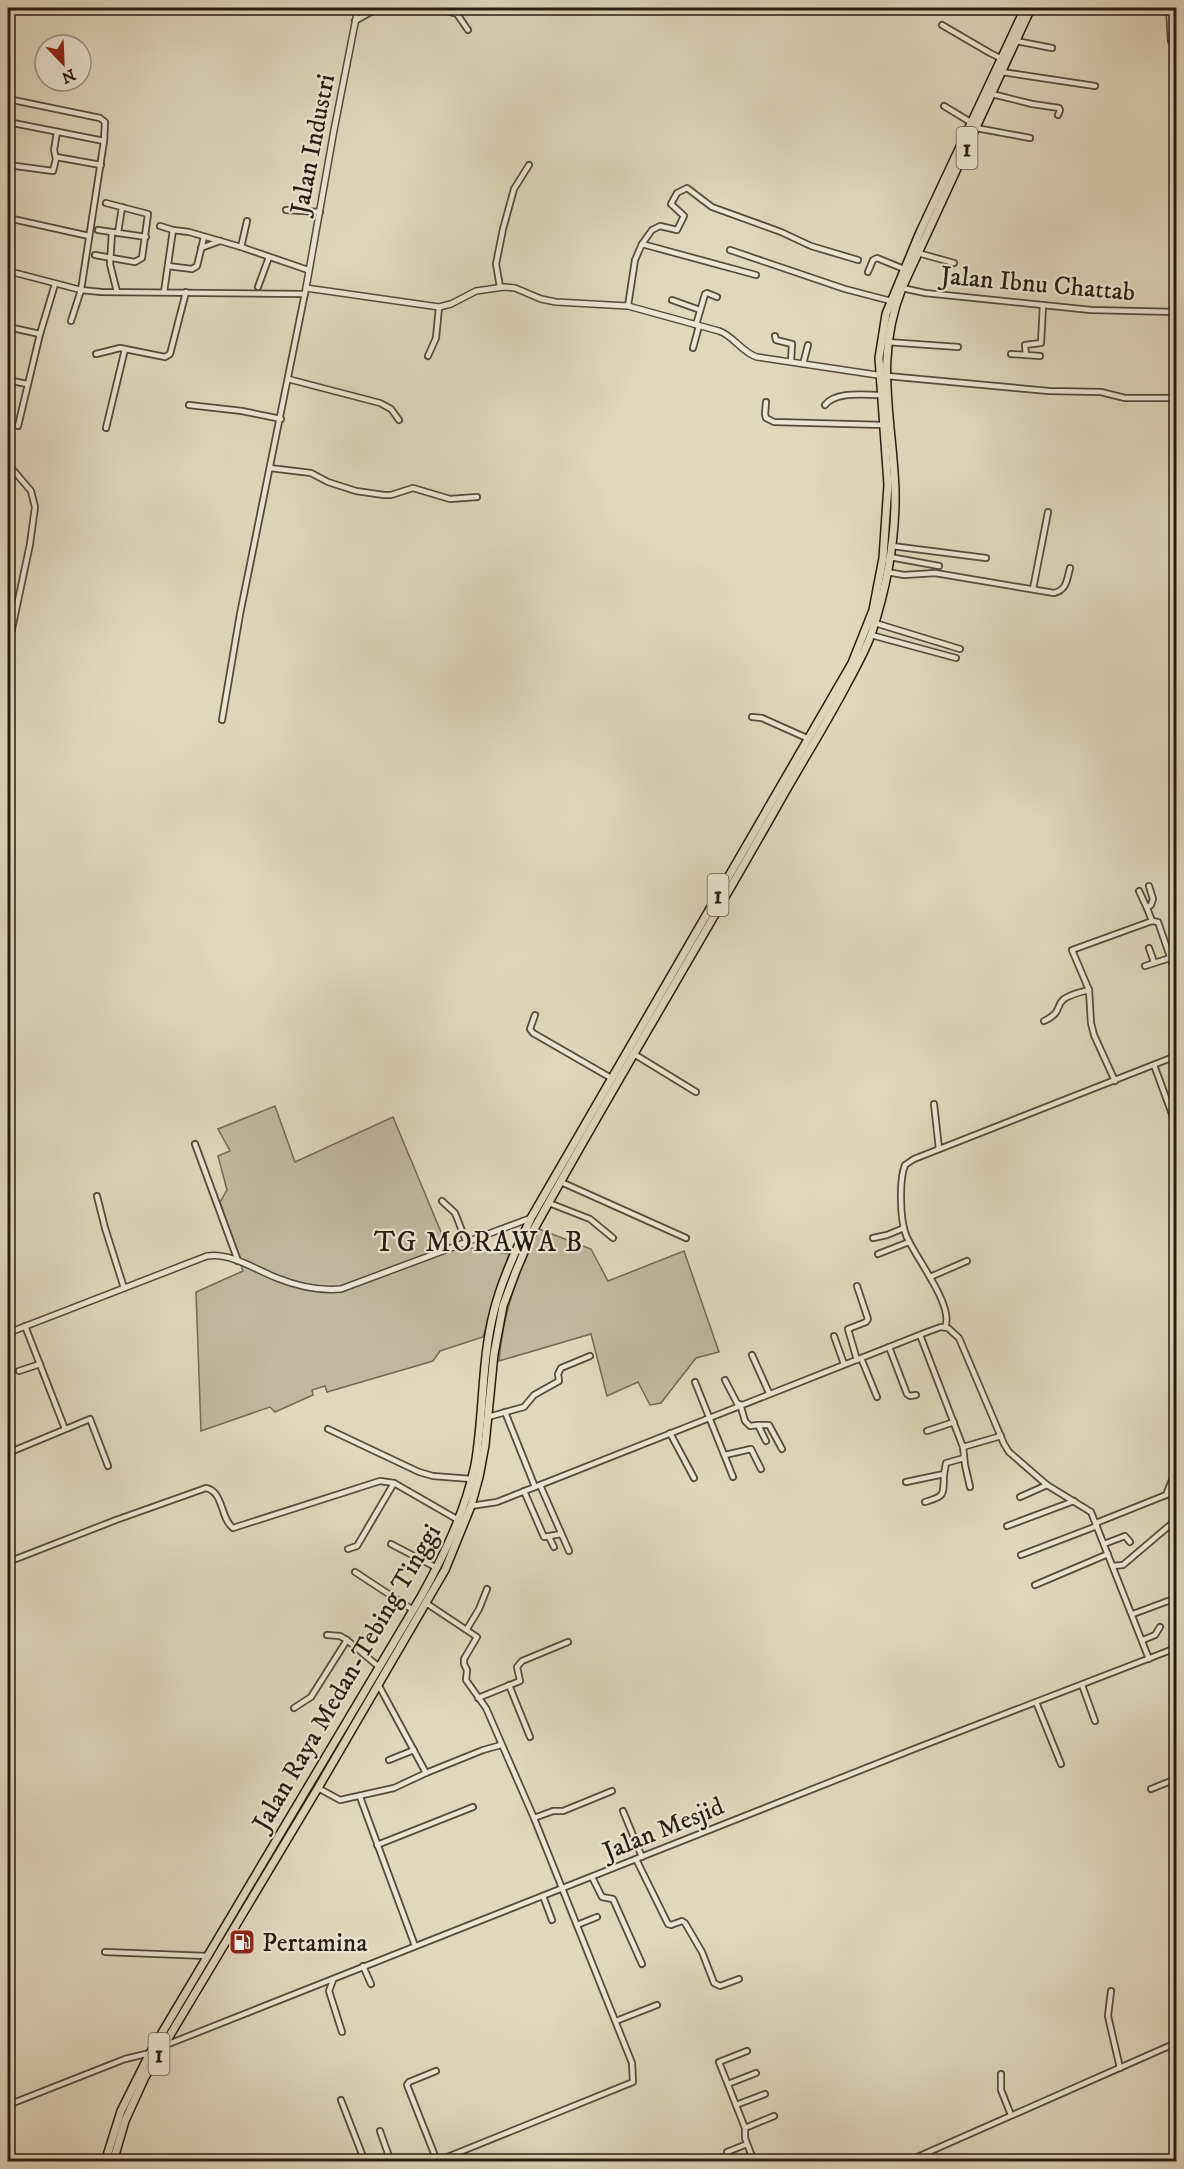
<svg xmlns="http://www.w3.org/2000/svg" width="1184" height="2169" font-family="'IM FELL DW Pica',serif">
  <style>
    .green { fill: #c2b7a0; stroke: #756958; stroke-width: 1.5 }
    .lines { fill: none; stroke-linecap: round; stroke-linejoin: round }
    .minor-casing { stroke: #564a3c; stroke-width: 8 }
    .tertiary-casing { stroke: #564a3c; stroke-width: 8 }
    .trunk-casing { stroke: #281b11; stroke-width: 10 }
    .minor { stroke: #ece5d4; stroke-width: 4.5 }
    .tertiary { stroke: #ece5d4; stroke-width: 5 }
    .trunk { stroke: #e1d7bd; stroke-width: 7 }
    .labels { text-anchor: middle; stroke-width: 4.5; stroke-linejoin: round; paint-order: stroke }
    .shield { fill: #ece5d4; stroke: #63584c; stroke-width: 1.5 }
    .shield-label { font-size: 24px; font-weight: bold; fill: #281b11 }
    .street-label { font-size: 26px; fill: #281b11; stroke: #ece5d4 }
    .poi-label { font-size: 26px; fill: #281b11; stroke: #ece5d4; text-anchor: start }
    .quarter-label { font-size: 28px; letter-spacing: 1.5px; fill: #281b11; stroke: #ece5d4 }
  </style>
  <rect width="100%" height="100%" fill="#e1d7bd"/>
  <filter id="stains"><feTurbulence type="fractalNoise" baseFrequency=".00333" numOctaves="4"/><feColorMatrix values="0 0 0 0 .2 0 0 0 0 .09 0 0 0 0 .02 0 0 0 .5 -.17"/></filter>
  <radialGradient id="worn" r=".72"><stop offset=".6" stop-color="#630" stop-opacity="0"/><stop offset="1" stop-color="#630" stop-opacity=".3"/></radialGradient>
  <!-- green -->
  <g class="green">
    <polygon points="275,1106 295,1162 393,1117 446,1244 509,1254 483,1337 440,1351 433,1361 327,1392 325,1386 312,1390 313,1395 275,1412 270,1407 201,1431 196,1292 243,1271 220,1202 227,1190 218,1156 230,1151 218,1129"/>
    <path d="M539,1229L591,1249L608,1281L684,1251L719,1352L696,1358L661,1403L650,1405L638,1382L607,1396L591,1334L499,1361C503,1313 517,1273 539,1229Z"/>
  </g>
  <g class="lines">
    <!-- minor casing -->
    <g class="minor-casing">
      <g id="minor">
        <polyline points="435,8 457,14 468,30"/>
        <polyline points="1169,8 1171,41"/>
        <polyline points="355,21 378,8"/>
        <polyline points="942,25 990,53 1002,59"/>
        <polyline points="1016,41 1052,48"/>
        <polyline points="1002,72 1095,86"/>
        <polyline points="992,94 1032,104 1059,108 1060,110 1058,115"/>
        <polyline points="8,99 100,118 105,122 104,141 81,290 71,321"/>
        <polyline points="944,106 972,123"/>
        <polyline points="8,122 104,141"/>
        <polyline points="976,128 1030,138"/>
        <polyline points="56,157 101,165"/>
        <polyline points="8,165 53,171 56,159 54,150 57,132"/>
        <polyline points="286,210 320,212"/>
        <polyline points="8,218 89,236"/>
        <polyline points="160,226 173,230 189,232 241,247 308,270"/>
        <polyline points="98,230 146,237"/>
        <polyline points="112,232 110,264 117,292"/>
        <polyline points="118,233 122,207"/>
        <polyline points="642,244 652,230 660,226 677,230 684,216 671,204 677,193 687,188 712,207 781,232 811,246 858,260"/>
        <polyline points="241,247 247,221"/>
        <polyline points="201,248 220,241"/>
        <polyline points="730,250 845,289 891,301"/>
        <polyline points="918,253 954,263"/>
        <polyline points="95,255 135,262 142,258 148,214 106,203"/>
        <polyline points="168,266 192,269 197,266 204,237"/>
        <polyline points="8,271 81,290 101,292 305,294"/>
        <polyline points="868,272 873,260 877,258 904,269"/>
        <polyline points="258,287 269,257"/>
        <polyline points="500,287 496,264 503,229 514,189 529,165"/>
        <polyline points="902,288 925,293 1091,310 1176,312"/>
        <polyline points="164,292 173,230"/>
        <polyline points="672,300 700,310"/>
        <polyline points="628,306 635,260 642,244 756,275"/>
        <polyline points="696,325 705,294 707,293 717,297"/>
        <polyline points="8,327 40,334"/>
        <polyline points="775,336 776,340 792,344 791,362"/>
        <polyline points="887,342 958,347"/>
        <polyline points="693,348 699,326"/>
        <polyline points="96,354 120,348 165,357 170,354 186,292"/>
        <polyline points="1011,354 1026,355 1025,345 1041,343 1043,305"/>
        <polyline points="1026,355 1040,356"/>
        <polyline points="428,356 436,338 439,307"/>
        <polyline points="803,364 808,345"/>
        <polyline points="887,376 1049,391 1101,392 1125,398 1176,398"/>
        <polyline points="288,379 380,403 391,409 399,420"/>
        <polyline points="8,380 27,384"/>
        <polyline points="766,402 765,414 766,418 774,422 884,425"/>
        <polyline points="189,405 242,411 281,419"/>
        <path d="M825,405C836,391 864,395 881,395"/>
        <polyline points="18,426 40,334 55,284"/>
        <polyline points="106,428 125,349"/>
        <polyline points="8,464 31,491 35,507 30,544 8,648"/>
        <polyline points="270,468 311,473 328,482 356,491 384,495 391,495 413,488 450,499 477,497"/>
        <polyline points="892,546 986,558"/>
        <polyline points="890,557 939,566"/>
        <path d="M887,572L904,575L935,573L1054,593C1067,590 1067,579 1070,568"/>
        <polyline points="1033,589 1048,512"/>
        <polyline points="875,623 960,649"/>
        <polyline points="871,635 956,658"/>
        <polyline points="752,717 762,718 809,739"/>
        <polyline points="222,720 240,614 306,288"/>
        <polyline points="1149,886 1153,899 1151,905 1147,908 1152,921"/>
        <polyline points="1139,891 1147,908"/>
        <polyline points="1149,948 1154,962"/>
        <polyline points="1145,966 1170,958"/>
        <polyline points="535,1015 530,1029 533,1033 611,1078"/>
        <path d="M1044,1021C1063,1012 1055,1006 1064,999C1071,994 1081,992 1089,990"/>
        <polyline points="634,1054 696,1092"/>
        <polyline points="1154,1065 1176,1125"/>
        <polyline points="1115,1081 1094,1035 1091,1023 1089,990 1072,950 1152,921 1158,922 1176,974"/>
        <polyline points="934,1104 939,1149"/>
        <polyline points="195,1144 238,1261"/>
        <polyline points="561,1182 686,1238"/>
        <polyline points="97,1196 105,1228 124,1288"/>
        <polyline points="442,1201 455,1213 466,1241"/>
        <polyline points="549,1203 590,1219 613,1238"/>
        <polyline points="873,1238 887,1235 904,1228"/>
        <polyline points="878,1254 909,1242"/>
        <polyline points="930,1277 967,1261"/>
        <polyline points="25,1326 65,1429"/>
        <path d="M945,1327C955,1306 914,1256 906,1235C900,1220 899,1180 905,1165L914,1159L1176,1056"/>
        <polyline points="920,1335 963,1447 965,1465 970,1487"/>
        <polyline points="834,1336 844,1364"/>
        <polyline points="889,1347 907,1394 910,1396 916,1395"/>
        <polyline points="752,1355 769,1393"/>
        <polyline points="861,1358 877,1397"/>
        <polyline points="857,1360 848,1329 866,1322 868,1319 857,1286"/>
        <polyline points="19,1371 40,1364"/>
        <polyline points="725,1380 738,1405"/>
        <polyline points="695,1382 733,1477"/>
        <polyline points="740,1404 745,1421 750,1426 758,1425 766,1441"/>
        <polyline points="505,1412 535,1487"/>
        <polyline points="488,1417 524,1407 534,1395 559,1381 558,1374 561,1368 590,1356"/>
        <polyline points="758,1425 769,1425 782,1449"/>
        <polyline points="328,1429 419,1472 433,1476 471,1479"/>
        <polyline points="927,1431 954,1422"/>
        <polyline points="670,1433 694,1478"/>
        <polyline points="8,1441 12,1451"/>
        <polyline points="963,1447 1001,1436"/>
        <polyline points="8,1453 90,1419 108,1466"/>
        <polyline points="725,1455 751,1449 761,1469"/>
        <polyline points="906,1482 944,1474 946,1463 964,1458"/>
        <polyline points="540,1485 569,1551"/>
        <polyline points="524,1491 544,1537 561,1534"/>
        <polyline points="1166,1495 1176,1470"/>
        <polyline points="1020,1497 1047,1485"/>
        <path d="M925,1502C946,1496 943,1495 944,1474"/>
        <polyline points="471,1506 497,1502 927,1332 941,1327 948,1328 959,1338 1004,1444 1009,1452 1047,1485 1091,1512 1149,1659"/>
        <polyline points="1096,1523 1176,1491"/>
        <polyline points="1007,1526 1074,1501"/>
        <polyline points="549,1537 554,1547"/>
        <polyline points="391,1544 437,1568"/>
        <polyline points="1104,1544 1125,1536 1130,1542"/>
        <polyline points="348,1549 357,1546 394,1483"/>
        <polyline points="1021,1555 1097,1526"/>
        <path d="M8,1562L116,1520L206,1488C224,1492 220,1518 233,1528L380,1481L394,1483L460,1521"/>
        <polyline points="1113,1566 1123,1565 1176,1520"/>
        <polyline points="355,1572 413,1610"/>
        <polyline points="1035,1585 1108,1554"/>
        <polyline points="426,1603 477,1637 464,1659 464,1664 467,1670 466,1680 486,1708 534,1818 632,2063 633,2082 435,2162"/>
        <polyline points="1133,1614 1176,1598"/>
        <polyline points="467,1629 479,1609 487,1589"/>
        <polyline points="327,1635 340,1636 347,1640"/>
        <polyline points="1143,1640 1155,1635 1160,1627"/>
        <polyline points="378,1684 426,1773 483,1750 501,1745"/>
        <polyline points="509,1685 530,1737"/>
        <polyline points="1082,1685 1095,1721"/>
        <polyline points="478,1698 520,1681 517,1667 522,1661 568,1642"/>
        <polyline points="1036,1702 1061,1764"/>
        <polyline points="294,1708 311,1697 347,1640 379,1667"/>
        <polyline points="389,1760 414,1750"/>
        <polyline points="318,1788 340,1800 394,1788 426,1773"/>
        <polyline points="1151,1789 1176,1779"/>
        <polyline points="360,1797 415,1946"/>
        <polyline points="623,1811 642,1857"/>
        <polyline points="534,1818 553,1811 563,1811 612,1791"/>
        <polyline points="377,1845 473,1807"/>
        <polyline points="636,1859 668,1924 671,1925 682,1921 685,1923 702,1952 714,1983 720,1986 739,1979"/>
        <polyline points="592,1877 602,1897 613,1899 642,1964"/>
        <polyline points="543,1896 552,1920"/>
        <polyline points="577,1925 597,1917"/>
        <polyline points="105,1952 207,1956"/>
        <polyline points="363,1966 371,1984"/>
        <polyline points="333,1980 329,1991 342,2032"/>
        <polyline points="1111,1991 1108,2016 1120,2068"/>
        <polyline points="616,2021 657,2005"/>
        <polyline points="166,2045 914,1749 1176,1648"/>
        <polyline points="747,2051 719,2062 745,2128 745,2138 754,2162"/>
        <polyline points="436,2071 409,2082 407,2085 437,2161"/>
        <polyline points="1001,2074 1001,2090 1011,2115"/>
        <polyline points="728,2084 756,2073"/>
        <polyline points="341,2100 365,2162"/>
        <polyline points="8,2105 125,2059 150,2053"/>
        <polyline points="736,2105 765,2094"/>
        <polyline points="745,2128 774,2116"/>
        <polyline points="380,2131 391,2162"/>
        <polyline points="812,2160 813,2162"/>
        <polyline points="730,2162 727,2152 747,2144"/>
        <polyline points="906,2162 1176,2043"/>
      </g>
    </g>
    <!-- tertiary casing -->
    <g class="tertiary-casing">
      <g id="tertiary">
        <path d="M358,8L334,130L306,288L439,307L451,304L476,291L504,287L515,288L541,299L556,302L628,306L719,331C734,336 741,352 757,357L884,376"/>
        <path d="M8,1333L207,1256C230,1252 256,1270 277,1278C297,1286 319,1291 341,1289L531,1218"/>
      </g>
    </g>
    <!-- trunk casing -->
    <g class="trunk-casing">
      <g id="trunk">
        <path d="M105,2162L121,2111L150,2053L422,1595C445,1553 465,1512 475,1465C484,1414 481,1361 494,1311C502,1279 517,1248 531,1218L852,663L873,610L883,558L888,485L879,358L886,314L920,232L1025,8"/>
        <path d="M113,2162L125,2121L145,2077L318,1788L445,1570L471,1506L479,1477L485,1445L494,1354L503,1306L516,1271L533,1231C613,1086 699,945 780,801C802,762 826,724 847,684C856,667 866,650 872,632C887,586 896,537 895,489C892,416 874,359 902,288L1031,8"/>
      </g>
    </g>
    <!-- minor -->
    <use href="#minor" class="minor"/>
    <!-- tertiary -->
    <use href="#tertiary" class="tertiary"/>
    <!-- trunk -->
    <use href="#trunk" class="trunk"/>
  </g>
  <!-- icons -->
  <defs>
    <g id="fuel-square" transform="scale(1.35)"><rect x="-9" y="-9" width="18" height="18" rx="4" fill="#8f2418" stroke="#ece5d4"/><path d="M-5.5-6h7V0h2V4h1.3V-2.5L3-4.5l.8-.8L6-3V5H2.5V1h-1V6h-7ZM-4.2-4.7v3.2H.2V-4.7Z" fill="#fff"/></g>
  </defs>
  <g fill-rule="evenodd">
    <use href="#fuel-square" x="242" y="1942"/>
  </g>
  <g class="labels">
    <!-- shield labels -->
    <g class="shield">
      <rect x="956.5" y="127" width="21" height="42" rx="4.5"/>
      <rect x="707.5" y="874" width="21" height="42" rx="4.5"/>
      <rect x="148.5" y="2033" width="21" height="42" rx="4.5"/>
    </g>
    <g class="shield-label">
      <text x="967" y="156">1</text>
      <text x="718" y="903">1</text>
      <text x="159" y="2062">1</text>
    </g>
    <!-- street labels -->
    <g class="street-label">
      <text transform="translate(312 144) rotate(-79)" y="9">Jalan Industri</text>
      <text transform="translate(1038 283) rotate(5)" y="9">Jalan Ibnu Chattab</text>
      <text transform="translate(346 1677) rotate(-60)" y="9">Jalan Raya Medan-Tebing Tinggi</text>
      <text transform="translate(663 1828) rotate(-22)" y="9">Jalan Mesjid</text>
    </g>
    <!-- poi labels -->
    <g class="poi-label">
      <text x="262" y="1951">Pertamina</text>
    </g>
    <!-- quarter labels -->
    <g class="quarter-label">
      <text x="479" y="1251">TG MORAWA B</text>
    </g>
  </g>
  <!-- margin -->
  <rect width="1184" height="2169" fill="none" stroke="#e1d7bd" stroke-width="30"/>
  <rect x="9" y="9" width="1166" height="2151" fill="none" stroke="#281b11" stroke-width="3"/>
  <rect x="15" y="15" width="1154" height="2139" fill="none" stroke="#281b11" stroke-width="1.5"/>
  <!-- north arrow -->
  <g transform="translate(63 63) rotate(157)"><circle r="28" fill="#ece5d4" stroke="#9e9486" stroke-width="1.5"/>
  <path d="M0-4.5L10 22L0 15L-10 22Z" fill="#8f2418"/>
  <text y="-9" font-size="16" font-weight="bold" text-anchor="middle" fill="#281b11">N</text>
  </g>
  <rect width="100%" height="100%" filter="url(#stains)"/>
  <rect width="100%" height="100%" fill="url(#worn)"/>
</svg>
